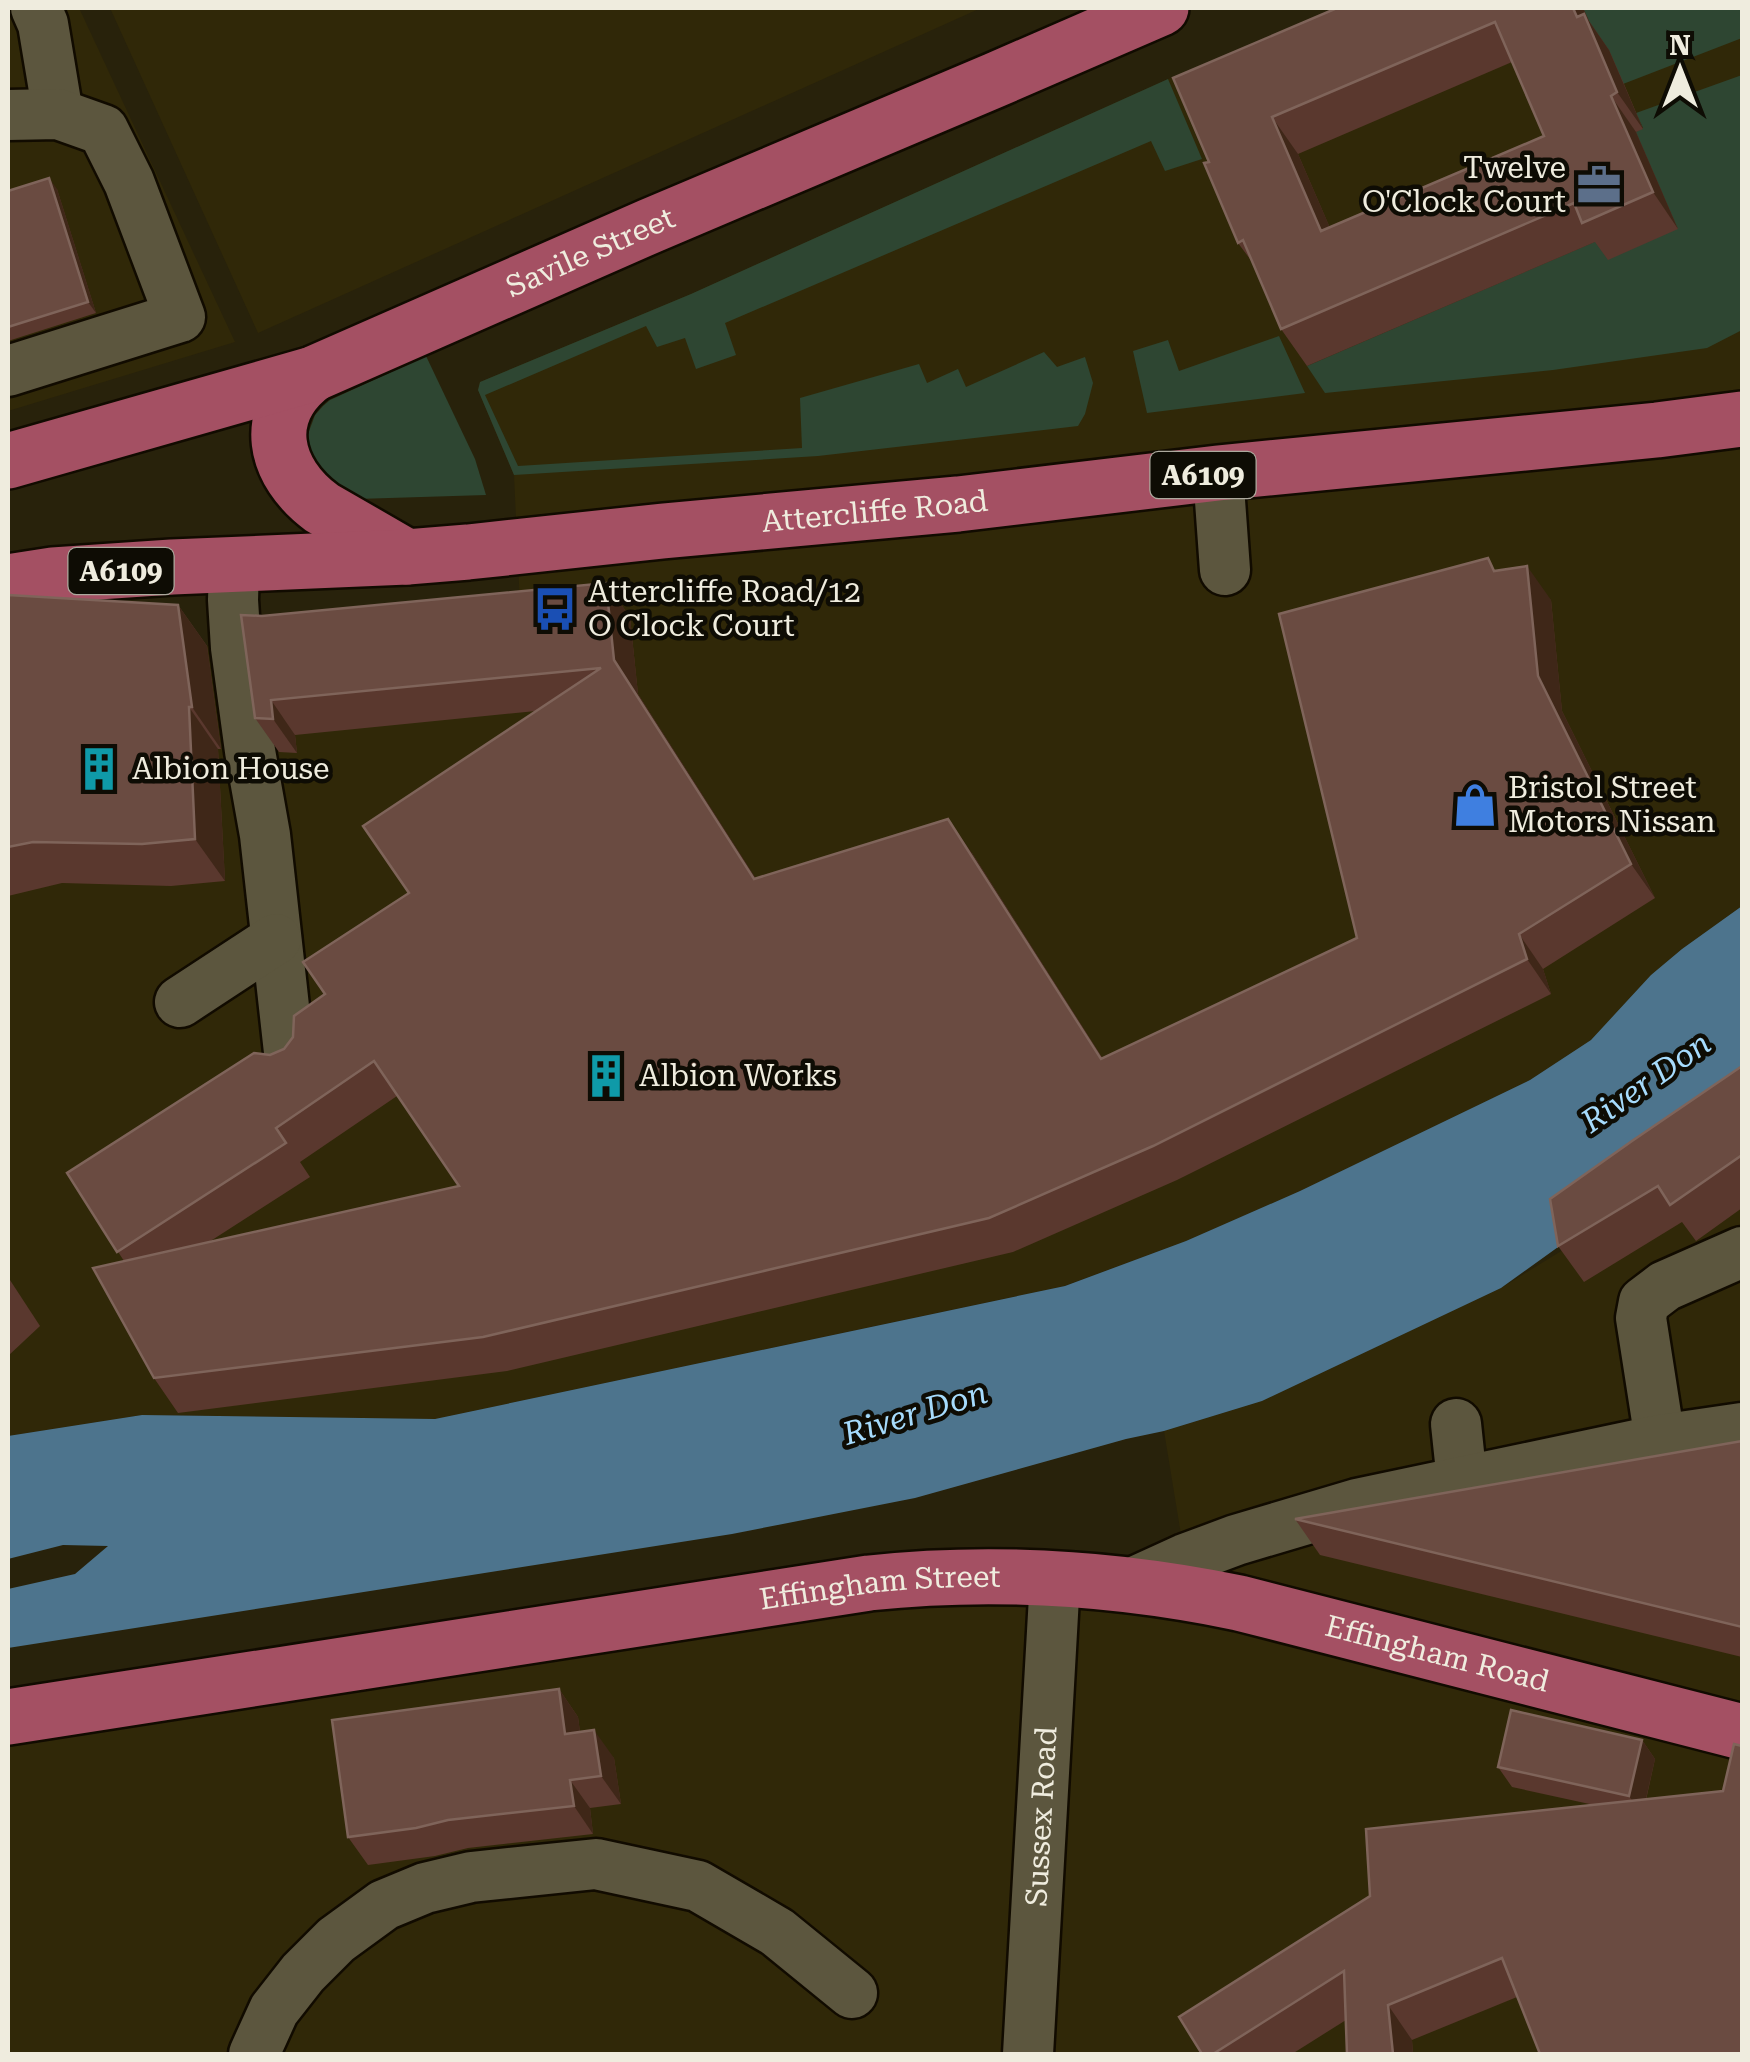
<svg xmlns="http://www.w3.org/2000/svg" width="1750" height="2062" font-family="'Roboto Serif',serif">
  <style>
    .built { fill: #302808 }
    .green { fill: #2e4632 }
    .water { fill: #4d748d }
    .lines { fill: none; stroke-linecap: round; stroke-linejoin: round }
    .minor-casing { stroke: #110b00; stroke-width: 55 }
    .major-casing { stroke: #110b00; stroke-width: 60 }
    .minor { stroke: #5c563e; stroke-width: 50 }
    .major { stroke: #a45063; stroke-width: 55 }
    .wall { fill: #5a382e; fill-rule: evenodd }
    .shaded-wall { fill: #3f2718 }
    .building { fill: #6a4b41; stroke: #7f645a; stroke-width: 2.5; fill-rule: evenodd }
    .labels { text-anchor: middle; stroke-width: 9; stroke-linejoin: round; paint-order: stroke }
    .shield { fill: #0e0c04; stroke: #aca99d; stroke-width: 2.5 }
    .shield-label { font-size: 28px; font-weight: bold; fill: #efecde }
    .poi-label { font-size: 30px; fill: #efecde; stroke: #0e0c04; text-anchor: start }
    .street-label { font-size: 30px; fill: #efecde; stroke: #0e0c04 }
    .water-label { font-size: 32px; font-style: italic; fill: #a6dbfc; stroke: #0e0c04 }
  </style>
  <rect width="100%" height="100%" fill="#28220b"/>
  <!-- built -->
  <g class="built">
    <polygon points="8,8 79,8 235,342 8,411"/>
    <polygon points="110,8 981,8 258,333"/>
    <polygon points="1342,8 1742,8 1742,906 1682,949 1651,975 1591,1040 1530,1080 1300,1191 1186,1241 1064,1286 435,1419 142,1415 8,1436 8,638 39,637 286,650 521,627 514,475 478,390 480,382 691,294 1168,79"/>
    <polygon points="1742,1140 1742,2054 8,2054 8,1717 1185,1559 1164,1431 1262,1401 1501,1288"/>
  </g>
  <!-- green -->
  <g class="green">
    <polygon points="1583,8 1742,8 1742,38 1623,84 1603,54"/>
    <polygon points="1742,75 1742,330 1707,348 1553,370 1325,393 1307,366 1599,240 1636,132 1643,128 1636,113"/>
    <polygon points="1168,79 1202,159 1165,171 1151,141 725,323 736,355 696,369 685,338 657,347 646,326 485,395 518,466 802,448 800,398 919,364 927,383 958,369 966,387 1044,352 1057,367 1085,357 1093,383 1085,414 1078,426 818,456 514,475 478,390 480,382 691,294"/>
    <polygon points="1279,336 1305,393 1147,413 1133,351 1168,340 1179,371"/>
    <polygon points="426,356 475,459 486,495 357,499 335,492 312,464 308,434 315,415 323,406 330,400"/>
  </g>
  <!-- water -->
  <polygon class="water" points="1742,906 1742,1115 1501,1288 1262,1401 1164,1431 1126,1439 915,1498 732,1534 8,1648 8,1589 75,1574 108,1546 63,1545 8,1559 8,1436 142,1415 435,1419 1065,1286 1186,1241 1300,1191 1530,1080 1591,1040 1651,975 1682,949"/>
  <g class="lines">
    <!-- minor casing -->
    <g class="minor-casing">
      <g id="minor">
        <polyline points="36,8 43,24 58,114"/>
        <polyline points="8,115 58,114 103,130 129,182 180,317 8,371"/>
        <polyline points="1218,473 1225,570"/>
        <polyline points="234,565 233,600 236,648 250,751 265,835 290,1061"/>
        <polyline points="180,1002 276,939"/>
        <polyline points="1456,1424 1462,1481"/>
        <polyline points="1660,1440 1641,1318 1644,1302 1665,1286 1742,1252"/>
        <polyline points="1128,1585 1185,1559 1236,1540 1357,1504 1660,1440 1742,1428"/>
        <polyline points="254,2054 274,2010 303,1973 336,1940 384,1905 425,1888 471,1877 596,1864 698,1886 777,1932 852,1993"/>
        <path id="s1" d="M1028,2054L1055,1579"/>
      </g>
    </g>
    <!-- major casing -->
    <g class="major-casing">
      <g id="major">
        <path d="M313,374C260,414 273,472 322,508L407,557"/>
        <path id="s2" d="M8,461L313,374L650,226L995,80L1161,8"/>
        <path id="s3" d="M8,582L53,575L172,567L407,557L468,552L663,531L958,504L1218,473L1657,430L1742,419"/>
        <path id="s4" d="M8,1717L869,1583C992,1570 1118,1578 1239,1603L1742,1732"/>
      </g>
    </g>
    <!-- minor -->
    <use href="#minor" class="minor"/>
    <!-- major -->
    <use href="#major" class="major"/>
  </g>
  <!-- wall -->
  <g class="wall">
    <path d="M1337,8H1583L1589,21L1609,50L1624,84L1643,129L1636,132L1678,229L1608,260L1595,242L1307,366L1281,329L1253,263L1238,243L1209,162ZM1512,62L1544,136L1330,228L1298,154Z"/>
    <polygon points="57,189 96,313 8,341 8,191"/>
    <path d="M1497,571L1551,600L1562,711L1655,898L1543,969L1551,994L1177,1180L1013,1252L507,1371L178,1413L154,1378L124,1261L67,1173L270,1055L284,1049L325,994L409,893L536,711L295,735L297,753L279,752L255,718L262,616L606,583L630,617L638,694L756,879L972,853L1103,1059L1357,938ZM397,1096L459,1186L209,1242L310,1177L300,1162Z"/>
    <polygon points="8,595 178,605 207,646 221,749 218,749 225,881 171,886 62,883 8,896"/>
    <polygon points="1742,1066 1742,1208 1696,1241 1682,1222 1584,1282 1558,1246"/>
    <polygon points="8,1277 40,1326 8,1356"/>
    <polygon points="1742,1441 1742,1657 1320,1555 1295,1519"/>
    <polygon points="559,1689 578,1717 580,1732 614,1758 621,1804 590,1808 593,1834 468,1848 435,1856 368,1865 348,1837"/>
    <polygon points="1642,1740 1655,1759 1646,1800 1742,2054 1517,1997 1412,2040 1413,2054 1347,2054 1346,2020 1292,2054 1202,2054 1594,1805 1512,1787 1498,1767"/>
  </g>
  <!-- shaded-wall -->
  <g class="shaded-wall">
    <polygon points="1573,8 1583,8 1589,21 1609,50 1643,129 1617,92"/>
    <polygon points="1611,96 1636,132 1678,229 1653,192"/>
    <polygon points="1272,117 1298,154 1347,267 1321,231"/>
    <polygon points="49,178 57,189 96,313 88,302"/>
    <polygon points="1527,566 1551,600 1562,711 1655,898 1631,864 1538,676"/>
    <polygon points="606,583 630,617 638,694 778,913 754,879 614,660"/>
    <polygon points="178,605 207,646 221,749 192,707"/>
    <polygon points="271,700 295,735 297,753 273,719"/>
    <polygon points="189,707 218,749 225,881 195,839"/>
    <polygon points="948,819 972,853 1125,1094 1101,1059"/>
    <polygon points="1519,934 1543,969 1551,994 1527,959"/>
    <polygon points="559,1689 578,1717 584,1763 565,1734"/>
    <polygon points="594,1730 614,1758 621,1804 601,1776"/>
    <polygon points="1642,1740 1655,1759 1642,1816 1629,1796"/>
    <polygon points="570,1780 590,1808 593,1834 574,1806"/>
    <polygon points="1388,2005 1412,2040 1413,2054 1393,2054"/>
  </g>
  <!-- building -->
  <g class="building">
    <path d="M1337,8H1573L1577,17L1584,14L1598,47L1617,92L1611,96L1653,192L1582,223L1574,203L1281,329L1243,240L1238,243L1204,163L1209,162L1173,78ZM1495,22L1544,136L1321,231L1272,117Z"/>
    <polygon points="49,178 88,302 8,327 8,191"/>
    <polygon points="1488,558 1494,571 1527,566 1538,676 1631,864 1519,934 1527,959 1153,1146 989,1218 483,1337 154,1378 93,1268 459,1186 374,1061 276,1128 286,1143 117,1252 67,1173 254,1053 270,1055 284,1049 293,1037 294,1016 325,994 303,962 409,893 363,826 601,668 271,700 273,719 255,718 241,615 262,616 606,583 614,660 754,879 948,819 1101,1059 1357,938 1279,614"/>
    <polygon points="8,595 178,605 192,707 189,707 195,839 142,844 33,842 8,847"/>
    <polygon points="1742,1066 1742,1155 1670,1205 1658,1186 1558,1246 1550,1199 1632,1141"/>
    <polygon points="1742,1441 1742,1627 1295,1519"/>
    <polygon points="559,1689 565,1734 594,1730 601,1776 570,1780 574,1806 448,1820 416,1828 348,1837 332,1720"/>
    <polygon points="1511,1710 1642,1740 1629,1796 1498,1767"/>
    <polygon points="1734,1744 1742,1746 1742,2054 1540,2054 1502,1958 1388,2005 1393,2054 1347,2054 1344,1971 1213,2054 1202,2054 1179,2017 1370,1896 1366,1829 1723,1791"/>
  </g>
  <!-- icons -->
  <defs>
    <g id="office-bare" transform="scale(3.45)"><path d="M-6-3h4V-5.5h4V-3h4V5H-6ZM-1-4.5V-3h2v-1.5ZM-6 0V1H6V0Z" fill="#5c6f8a" stroke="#0e0c04" stroke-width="2.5" paint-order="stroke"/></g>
    <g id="bus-bare" transform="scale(3.45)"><path d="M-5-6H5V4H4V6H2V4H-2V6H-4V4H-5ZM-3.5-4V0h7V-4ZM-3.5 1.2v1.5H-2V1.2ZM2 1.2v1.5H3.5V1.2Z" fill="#1a4fb4" stroke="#0e0c04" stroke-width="2.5" paint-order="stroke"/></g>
    <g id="building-bare" transform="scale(3.45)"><path d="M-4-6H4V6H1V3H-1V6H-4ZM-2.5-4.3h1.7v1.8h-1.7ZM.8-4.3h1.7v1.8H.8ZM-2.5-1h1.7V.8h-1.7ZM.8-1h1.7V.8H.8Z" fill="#0f9aa8" stroke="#0e0c04" stroke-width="2.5" paint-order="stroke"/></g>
    <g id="shop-bare" transform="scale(3.45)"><path d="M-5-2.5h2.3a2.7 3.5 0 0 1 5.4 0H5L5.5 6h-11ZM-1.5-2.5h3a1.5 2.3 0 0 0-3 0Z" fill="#3f7fe0" stroke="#0e0c04" stroke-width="2.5" paint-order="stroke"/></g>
  </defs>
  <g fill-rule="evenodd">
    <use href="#office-bare" x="1599" y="185"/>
    <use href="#bus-bare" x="555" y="609"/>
    <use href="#building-bare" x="99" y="769"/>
    <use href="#shop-bare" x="1475" y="805"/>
    <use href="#building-bare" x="606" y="1076"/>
  </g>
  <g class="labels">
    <!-- shield labels -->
    <g class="shield">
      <rect x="1150.5" y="452" width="105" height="46" rx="8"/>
      <rect x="68.5" y="548" width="105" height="46" rx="8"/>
    </g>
    <g class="shield-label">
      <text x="1203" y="485">A6109</text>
      <text x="121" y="581">A6109</text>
    </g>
    <!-- poi labels -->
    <g class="poi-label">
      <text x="1566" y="178" text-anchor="end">Twelve<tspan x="1566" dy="34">O'Clock Court</tspan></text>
      <text x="588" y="602">Attercliffe Road/12<tspan x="588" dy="34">O Clock Court</tspan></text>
      <text x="132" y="779">Albion House</text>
      <text x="1508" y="798">Bristol Street<tspan x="1508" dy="34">Motors Nissan</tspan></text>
      <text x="639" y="1086">Albion Works</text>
    </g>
    <!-- street labels -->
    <g class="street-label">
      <text dy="10" stroke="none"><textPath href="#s2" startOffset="620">Savile Street</textPath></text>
      <text dy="10" stroke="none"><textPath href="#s3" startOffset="870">Attercliffe Road</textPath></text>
      <text dy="10" stroke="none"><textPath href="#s4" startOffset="882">Effingham Street</textPath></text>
      <text dy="10" stroke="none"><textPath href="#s4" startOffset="1448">Effingham Road</textPath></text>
      <text dy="10" stroke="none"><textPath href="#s1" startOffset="238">Sussex Road</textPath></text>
    </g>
    <!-- water labels -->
    <g class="water-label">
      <text transform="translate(1646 1082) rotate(-35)" y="11">River Don</text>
      <text transform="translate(915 1413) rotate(-17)" y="11">River Don</text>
    </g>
  </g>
  <!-- border -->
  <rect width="1750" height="2062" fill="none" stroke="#efecde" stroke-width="20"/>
  <!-- north arrow -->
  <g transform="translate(1680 70)" stroke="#0e0c04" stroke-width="8" paint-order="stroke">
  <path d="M0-8L18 38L0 25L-18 38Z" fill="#efecde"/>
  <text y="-15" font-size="28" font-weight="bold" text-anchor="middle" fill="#efecde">N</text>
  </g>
</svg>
